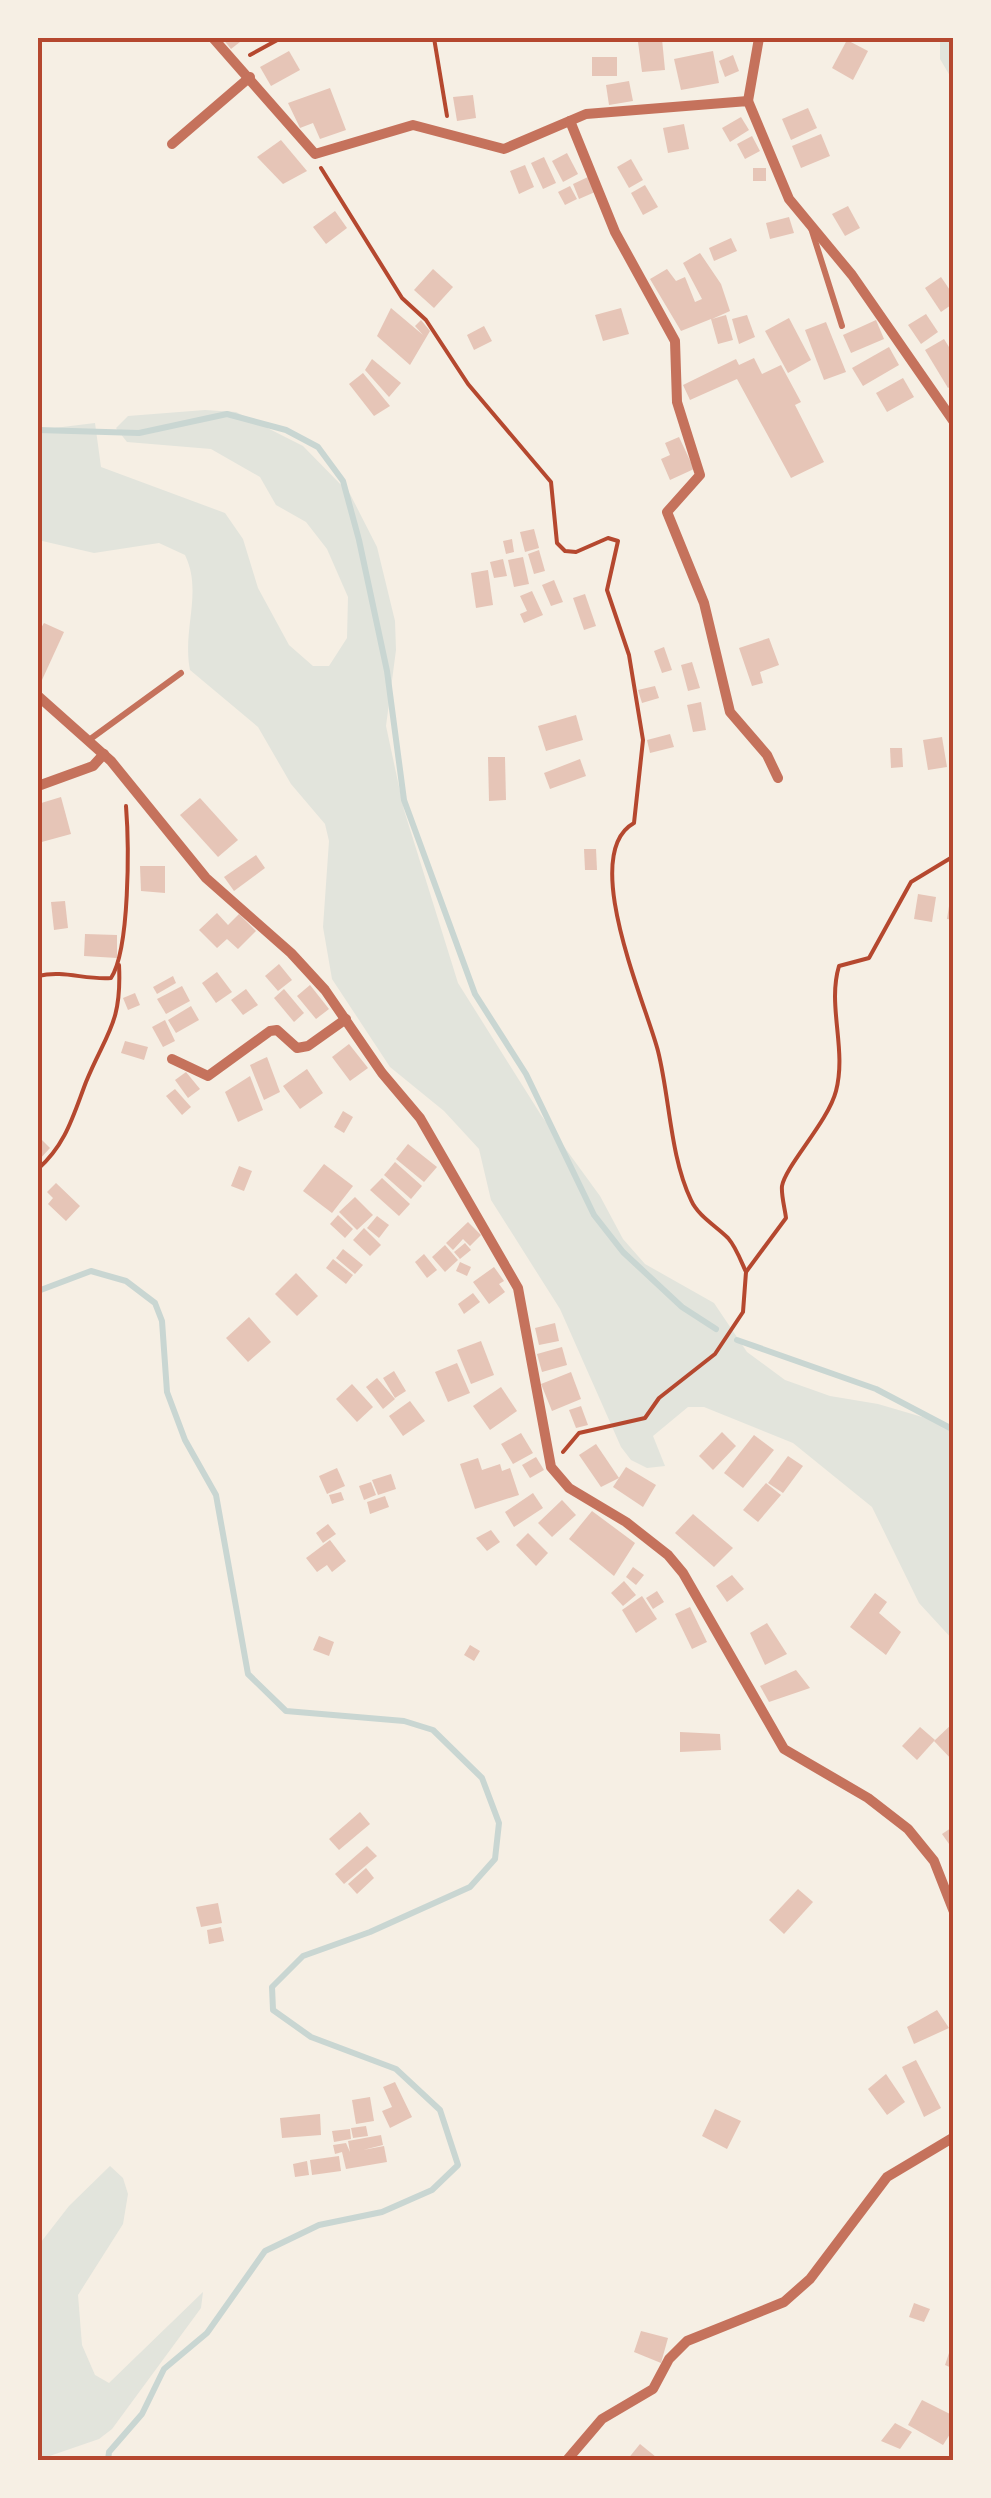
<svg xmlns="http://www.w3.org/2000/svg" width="991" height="2498" font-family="Rubik,sans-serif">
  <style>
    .green { fill: #e2e4dc }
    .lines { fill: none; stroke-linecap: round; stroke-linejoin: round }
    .stream { stroke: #c9d6d2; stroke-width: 6 }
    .building { fill: #e6c5b7 }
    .path { stroke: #b5482f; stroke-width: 4 }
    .service { stroke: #c5725c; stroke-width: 6 }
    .minor { stroke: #c5725c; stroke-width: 10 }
    .neatline { fill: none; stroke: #b5482f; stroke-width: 4 }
  </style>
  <rect width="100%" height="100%" fill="#f6efe4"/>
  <!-- green -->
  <g class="green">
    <polygon points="940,38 953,38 953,81 940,59"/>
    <path d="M205,410L236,412L303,446L350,494L377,547L395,621L396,650L386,726L404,810L458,983L541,1115L600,1196L623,1239L645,1264L714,1303L747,1352L785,1380L830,1396L878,1404L953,1426V1640L919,1603L872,1507L793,1443L704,1407H688L653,1436L665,1466L647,1468L631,1460L621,1447L560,1309L491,1200L479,1149L444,1111L390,1067L332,979L323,927L329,841L325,824L291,784L258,727L190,670C182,630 203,592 185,555L159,543L94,553L38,540V430L95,423L101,467L225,513L243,539L258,588L289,645L313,666H329L347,638L348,597L327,549L306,522L276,505L260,477L211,449L127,442L116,428L128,416Z"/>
    <polygon points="110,2166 123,2178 128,2194 123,2224 78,2295 82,2345 95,2375 109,2383 203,2292 201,2308 112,2429 99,2439 38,2460 38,2246 69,2206"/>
  </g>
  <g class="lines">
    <!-- stream -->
    <g class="stream">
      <polyline points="38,430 139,433 227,414 286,430 318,447 343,481 359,540 387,671 404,800 475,994 526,1074 594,1215 623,1252 682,1307 716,1329"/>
      <polyline points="38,1291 91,1271 126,1281 155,1303 162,1321 167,1392 185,1440 216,1495 248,1674 286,1711 404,1721 433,1730 482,1778 499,1823 495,1859 470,1887 370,1932 303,1956 272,1987 273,2010 311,2037 396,2069 440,2110 458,2165 432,2190 382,2212 319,2225 265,2251 207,2333 164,2369 142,2414 109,2452 108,2460"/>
      <polyline points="737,1340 876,1389 954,1430"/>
    </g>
  </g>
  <!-- building -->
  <g class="building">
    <polygon points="222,38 245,38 231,49"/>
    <polygon points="662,39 665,70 642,72 638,42"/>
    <polygon points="847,40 868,51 853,80 832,68"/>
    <polygon points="289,51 300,70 271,86 260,67"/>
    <polygon points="713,51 719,83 681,90 674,59"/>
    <polygon points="733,55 739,71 725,77 719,61"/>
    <rect x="592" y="57" width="25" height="19"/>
    <polygon points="629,81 633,101 609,105 606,85"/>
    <polygon points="330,88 346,130 320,139 313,123 300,128 288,103"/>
    <polygon points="473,95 476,118 457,121 453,97"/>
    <polygon points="808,108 817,128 791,140 782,119"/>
    <polygon points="741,117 749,130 730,142 722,128"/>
    <polygon points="684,124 689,149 668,153 663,128"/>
    <polygon points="821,134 830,156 801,168 792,146"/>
    <polygon points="752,136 760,151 745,159 737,144"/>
    <polygon points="281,140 307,171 283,184 257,157"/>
    <polygon points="567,153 578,174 563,182 552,161"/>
    <polygon points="544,157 556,183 543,189 531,163"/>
    <polygon points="631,159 643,180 629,188 617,167"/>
    <polygon points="525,165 534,187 519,194 510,171"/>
    <rect x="753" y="168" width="13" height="13"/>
    <polygon points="588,177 595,192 579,199 573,184"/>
    <polygon points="645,185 658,207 643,215 631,193"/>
    <polygon points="570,186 577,199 565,205 558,192"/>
    <polygon points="848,206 860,228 845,236 832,214"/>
    <polygon points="335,211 347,228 326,244 313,227"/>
    <polygon points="789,217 794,233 770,239 766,223"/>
    <polygon points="731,238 737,251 714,261 709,248"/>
    <polygon points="700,253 721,284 730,311 712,319 726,315 733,340 718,344 711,319 681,331 650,279 667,269 676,281 685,277 695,302 702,299 683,263"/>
    <polygon points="433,269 453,287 434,308 414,290"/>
    <polygon points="941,277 954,296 954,303 941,312 925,288"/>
    <polygon points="391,308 423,335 415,326 421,320 430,331 410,365 377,336"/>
    <polygon points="621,308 629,334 603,341 595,315"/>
    <polygon points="926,314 938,332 921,344 908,325"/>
    <polygon points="747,315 755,337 739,344 732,319"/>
    <polygon points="789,318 811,360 788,373 765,331"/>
    <polygon points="876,320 884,339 851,353 843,335"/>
    <polygon points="826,322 846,372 824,380 805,330"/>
    <polygon points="484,326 492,341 474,350 467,335"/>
    <polygon points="944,339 954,355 954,384 948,388 925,350"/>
    <polygon points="889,347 899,365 863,386 852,368"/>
    <polygon points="754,358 762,374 781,365 801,402 795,405 824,462 791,478 737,379 690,400 683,385 736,359 739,365"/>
    <polygon points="372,359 401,383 389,397 365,370"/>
    <polygon points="363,373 390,406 374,416 349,384"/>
    <polygon points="903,378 914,397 887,412 876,393"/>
    <polygon points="679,437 694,469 670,480 661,459 670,455 665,443"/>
    <polygon points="534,529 539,548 525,552 520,532"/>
    <polygon points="512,539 514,552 506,554 503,541"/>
    <polygon points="539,550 545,571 534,574 528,554"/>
    <polygon points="523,557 529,584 514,587 508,560"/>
    <polygon points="503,559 507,576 494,578 490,562"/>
    <polygon points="488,570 493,605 476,608 471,573"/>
    <polygon points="554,580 563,602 551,606 542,585"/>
    <polygon points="532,591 543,615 524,623 520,614 527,611 520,596"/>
    <polygon points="585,594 596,626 584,630 573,598"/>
    <polygon points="44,623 64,632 42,680 38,678 38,633"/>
    <polygon points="769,638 779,665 760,672 763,683 752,686 739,648"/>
    <polygon points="664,647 672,670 662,673 654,651"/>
    <polygon points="692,662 700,688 688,691 681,665"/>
    <polygon points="655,686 659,698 642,703 638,690"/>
    <polygon points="701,702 706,730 693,732 687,705"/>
    <polygon points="576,715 583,740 546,751 538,726"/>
    <polygon points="670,734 674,747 650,753 647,740"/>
    <polygon points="942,737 947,767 928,770 923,740"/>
    <polygon points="890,748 902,748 903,767 891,768"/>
    <polygon points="488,757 505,757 506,800 489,801"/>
    <polygon points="580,759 586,776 550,789 544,773"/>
    <polygon points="61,797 71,834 38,843 38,804"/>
    <polygon points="200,798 238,840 218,857 180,815"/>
    <polygon points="584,849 596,849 597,870 585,870"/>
    <polygon points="256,855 265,868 234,891 224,877"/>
    <polygon points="140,866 165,866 165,893 141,891"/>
    <polygon points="951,893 954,893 954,920 947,919"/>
    <polygon points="918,894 936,897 932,922 914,919"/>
    <polygon points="65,901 68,928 54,930 51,902"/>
    <polygon points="217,913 228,925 239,914 256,931 238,949 227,939 217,948 199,930"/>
    <polygon points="85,934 117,935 117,958 84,956"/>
    <polygon points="279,964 292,980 278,991 265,976"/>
    <polygon points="217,972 232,992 216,1003 202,983"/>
    <polygon points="173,976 176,983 157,994 153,987"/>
    <polygon points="310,985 329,1009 316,1019 297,996"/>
    <polygon points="182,986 190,1001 166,1014 157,999"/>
    <polygon points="246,989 258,1005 243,1015 231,1000"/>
    <polygon points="284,989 304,1013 294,1022 274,998"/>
    <polygon points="135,993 140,1005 128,1010 123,998"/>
    <polygon points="191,1006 199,1020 176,1033 168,1020"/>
    <polygon points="165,1020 175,1041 163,1047 152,1027"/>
    <polygon points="125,1041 148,1047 144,1060 121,1053"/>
    <polygon points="349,1044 368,1068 350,1081 332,1057"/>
    <polygon points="267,1057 280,1092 264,1100 250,1065"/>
    <polygon points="307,1069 323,1093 300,1109 283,1086"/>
    <polygon points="186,1072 200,1089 188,1098 175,1080"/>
    <polygon points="250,1076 263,1110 238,1122 225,1092"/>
    <polygon points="175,1089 191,1107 182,1115 166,1096"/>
    <polygon points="343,1111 353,1117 344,1133 334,1127"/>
    <polygon points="38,1136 50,1148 38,1161"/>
    <polygon points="408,1144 437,1167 424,1182 396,1159"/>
    <polygon points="395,1162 422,1186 411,1199 384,1175"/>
    <polygon points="324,1164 353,1186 332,1213 303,1191"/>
    <polygon points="239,1166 252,1171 244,1191 231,1186"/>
    <polygon points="382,1178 410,1204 399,1216 370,1190"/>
    <polygon points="56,1183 80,1206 66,1221 48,1204 53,1198 47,1192"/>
    <polygon points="355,1197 373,1215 357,1230 339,1212"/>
    <polygon points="338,1215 353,1229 345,1238 330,1224"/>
    <polygon points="377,1216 389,1225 379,1238 367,1228"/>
    <polygon points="468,1222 481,1235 470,1246 463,1239 453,1250 446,1243"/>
    <polygon points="364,1228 381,1245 370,1256 353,1240"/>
    <polygon points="465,1243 471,1250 460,1259 454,1252"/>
    <polygon points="445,1245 458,1260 445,1272 432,1257"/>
    <polygon points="343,1249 363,1265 355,1274 336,1258"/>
    <polygon points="424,1254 437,1270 427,1278 415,1262"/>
    <polygon points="333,1259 353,1275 346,1284 326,1268"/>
    <polygon points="460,1262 471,1267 467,1276 456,1271"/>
    <polygon points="494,1267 504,1281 499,1284 505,1292 489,1304 473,1282"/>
    <polygon points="296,1273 318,1296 297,1316 275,1294"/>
    <polygon points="473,1293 480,1302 464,1314 458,1304"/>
    <polygon points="249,1317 271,1342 248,1362 226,1338"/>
    <polygon points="555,1323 559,1341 539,1345 535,1328"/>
    <polygon points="481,1341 494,1375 471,1384 457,1350"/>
    <polygon points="562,1347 567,1365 542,1372 537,1354"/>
    <polygon points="457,1363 470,1393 448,1402 435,1372"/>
    <polygon points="394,1371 406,1391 395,1398 383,1378"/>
    <polygon points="571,1372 581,1399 552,1411 541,1384"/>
    <polygon points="377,1378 395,1399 383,1409 366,1387"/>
    <polygon points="352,1384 373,1407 357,1422 336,1399"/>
    <polygon points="501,1387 517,1411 490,1430 473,1406"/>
    <polygon points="410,1401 425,1421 403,1436 389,1416"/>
    <polygon points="581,1406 588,1425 576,1428 569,1410"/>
    <polygon points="722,1432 736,1446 713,1470 699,1456"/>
    <polygon points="521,1433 533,1453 513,1464 501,1444"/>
    <polygon points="754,1435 774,1450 743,1488 724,1473"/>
    <polygon points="596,1444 619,1478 601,1487 579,1455"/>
    <polygon points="788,1456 803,1466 783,1493 768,1483"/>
    <polygon points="536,1457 544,1470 530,1478 522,1465"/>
    <polygon points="478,1458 482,1470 500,1464 502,1471 510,1468 519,1495 475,1509 460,1464"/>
    <polygon points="626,1467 656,1485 643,1507 613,1487"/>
    <polygon points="337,1468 345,1486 327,1494 319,1476"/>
    <polygon points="391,1474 396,1489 378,1495 372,1480"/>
    <polygon points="371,1482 376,1495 364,1500 359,1486"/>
    <polygon points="766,1483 781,1495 758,1522 743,1510"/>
    <polygon points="341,1492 344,1500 332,1504 329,1495"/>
    <polygon points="533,1493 543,1508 514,1527 505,1512"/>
    <polygon points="385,1496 389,1507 370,1514 367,1502"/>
    <polygon points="562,1500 576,1515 552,1537 538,1523"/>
    <polygon points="592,1511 635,1543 614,1576 569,1539"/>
    <polygon points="693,1514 733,1548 714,1567 675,1533"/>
    <polygon points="328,1524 336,1534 323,1543 316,1533"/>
    <polygon points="491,1530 500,1542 487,1551 476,1538"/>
    <polygon points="528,1533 548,1553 536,1566 516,1545"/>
    <polygon points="330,1540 346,1561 332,1572 327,1565 317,1572 306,1558"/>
    <polygon points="633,1567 644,1575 636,1585 626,1577"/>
    <polygon points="732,1575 744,1589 727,1602 716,1586"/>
    <polygon points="624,1581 636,1595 623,1606 611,1593"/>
    <polygon points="657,1591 664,1602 653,1609 646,1598"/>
    <polygon points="875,1593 887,1602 879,1613 901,1632 886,1655 850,1627"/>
    <polygon points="642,1596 657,1619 636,1633 622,1610"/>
    <polygon points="690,1607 707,1642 692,1649 675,1614"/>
    <polygon points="767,1623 787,1654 765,1665 750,1633"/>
    <polygon points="319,1636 334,1642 329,1656 313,1650"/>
    <polygon points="470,1645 480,1651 474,1661 464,1655"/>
    <polygon points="796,1670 810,1688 769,1702 760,1686"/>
    <polygon points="954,1722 954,1762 934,1741"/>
    <polygon points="920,1727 935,1740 917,1760 902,1746"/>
    <polygon points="680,1732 720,1734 721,1750 680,1752"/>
    <polygon points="360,1812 370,1824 339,1850 329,1839"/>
    <polygon points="954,1826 954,1851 942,1834"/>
    <polygon points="367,1846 377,1856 344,1884 335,1874"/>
    <polygon points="366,1868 374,1878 357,1894 348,1884"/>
    <polygon points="798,1889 813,1902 784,1934 769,1920"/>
    <polygon points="218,1903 222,1923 201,1927 196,1907"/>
    <polygon points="221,1927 224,1941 209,1944 207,1930"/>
    <polygon points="937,2010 949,2028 914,2044 907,2027"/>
    <polygon points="916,2060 941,2108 924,2117 902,2067"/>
    <polygon points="886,2074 905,2102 887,2115 868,2089"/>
    <polygon points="395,2082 412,2117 390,2128 382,2111 392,2107 383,2087"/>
    <polygon points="370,2097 374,2121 356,2124 352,2100"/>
    <polygon points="715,2109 741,2121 727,2149 702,2136"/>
    <polygon points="320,2114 321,2135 282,2138 280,2118"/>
    <polygon points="366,2126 368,2136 353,2138 351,2128"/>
    <polygon points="350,2129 351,2139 334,2142 332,2131"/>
    <polygon points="381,2135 383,2145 363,2150 384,2146 387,2162 346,2169 342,2152 335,2154 333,2145 346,2143 350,2152 348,2141"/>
    <polygon points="339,2156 341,2171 312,2175 310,2160"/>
    <polygon points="307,2161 309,2175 295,2177 293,2164"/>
    <polygon points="914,2303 930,2309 924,2322 909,2317"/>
    <polygon points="641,2331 668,2338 661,2363 634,2352"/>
    <polygon points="950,2350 954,2352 954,2369 945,2365"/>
    <polygon points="922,2400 954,2416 954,2428 943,2445 908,2425"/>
    <polygon points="895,2423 912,2432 900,2449 881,2441"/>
    <polygon points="640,2444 656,2457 653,2460 627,2460"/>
  </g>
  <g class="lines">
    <!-- path -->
    <g class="path">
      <polyline points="434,38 447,116"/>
      <polyline points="250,55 281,38"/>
      <path d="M321,168L402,298L426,320L468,384L551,482L557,543L565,551L576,552L608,538L618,541L607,590L629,655L643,740L634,823C578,854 646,1004 658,1051C670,1099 670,1156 691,1200C698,1216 716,1226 728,1238C736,1247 741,1261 746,1272"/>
      <path d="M38,976C64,970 85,980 111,978C130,949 129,844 126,806"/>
      <path d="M38,1169C66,1144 73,1116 86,1082C106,1033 122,1024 119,965"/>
      <path d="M563,1452L579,1433L645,1418L659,1398L715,1354L743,1312L746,1272L786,1218C785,1209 781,1195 782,1186C786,1165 828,1122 836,1091C847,1049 827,1006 839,966L869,958L911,882L954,856"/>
    </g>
    <!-- service -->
    <g class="service">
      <polyline points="811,228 842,326"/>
      <polyline points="89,740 181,673"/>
    </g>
    <!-- minor -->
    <g class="minor">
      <polyline points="213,38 315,154 413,125 504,149 586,114 748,101 789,199 852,275 954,422"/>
      <polyline points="748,101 759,38"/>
      <polyline points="570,121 615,232 675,341 677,402 700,475 667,512 704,603 730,712 767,755 778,778"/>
      <polyline points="172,144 250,77"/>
      <polyline points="38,696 111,761 206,878 291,953 325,990 382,1073 420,1118 518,1288 551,1467 569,1488 626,1522 668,1555 683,1573 784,1749 868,1798 908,1829 934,1861 954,1912"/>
      <polyline points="38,786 93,766 104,754"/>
      <polyline points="172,1059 208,1076 270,1031 277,1030 297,1048 308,1046 346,1019"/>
      <polyline points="567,2460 602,2419 653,2389 669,2359 687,2341 784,2302 810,2279 887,2177 954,2137"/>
    </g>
  </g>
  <!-- border -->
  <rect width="991" height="2498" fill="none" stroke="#f6efe4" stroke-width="80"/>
  <rect x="40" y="40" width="911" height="2418" class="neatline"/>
</svg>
